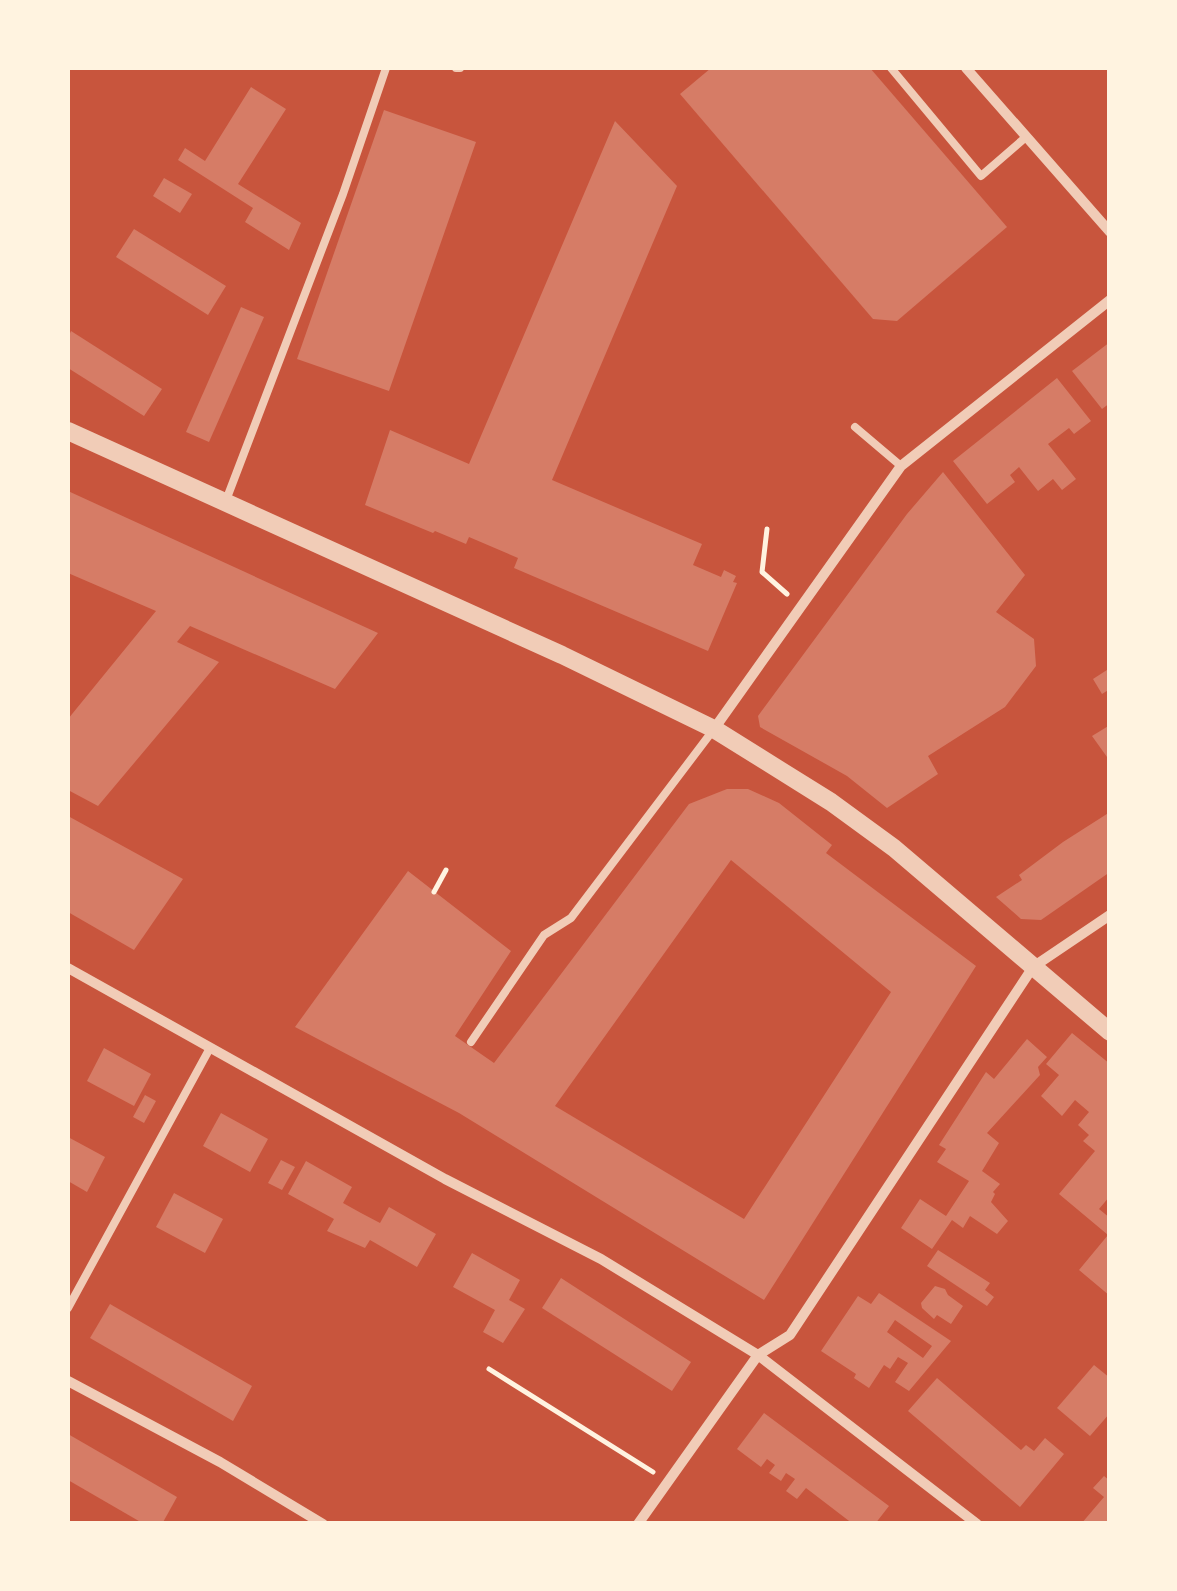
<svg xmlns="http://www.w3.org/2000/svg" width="1177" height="1591" font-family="'Open Sans',sans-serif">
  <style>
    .building { fill: #d67c66; fill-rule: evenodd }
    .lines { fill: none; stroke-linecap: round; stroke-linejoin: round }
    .path { stroke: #fff3e0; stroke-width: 5 }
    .service { stroke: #f1ccb7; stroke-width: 8 }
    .minor { stroke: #f1ccb7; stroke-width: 10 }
    .tertiary { stroke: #f1ccb7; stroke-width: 18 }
  </style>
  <rect width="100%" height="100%" fill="#c8553d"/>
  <!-- building -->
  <g class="building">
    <polygon points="711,68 870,68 1007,227 897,321 873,319 680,94"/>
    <polygon points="251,87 286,109 238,184 301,223 289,250 245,222 253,208 178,160 185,148 205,161"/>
    <polygon points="384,110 476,142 389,391 297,359"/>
    <polygon points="615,121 677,186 552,480 702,544 693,565 721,577 724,570 736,576 733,582 737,583 708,651 514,568 518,558 469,537 466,544 435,531 433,533 365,505 390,430 469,464"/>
    <polygon points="164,178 192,194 180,213 153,196"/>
    <polygon points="134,229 226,286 208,315 116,257"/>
    <polygon points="241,307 264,317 209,442 186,432"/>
    <polygon points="71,331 162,389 144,416 68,368 68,338"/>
    <polygon points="1110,342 1110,403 1102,409 1072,371"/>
    <polygon points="1057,378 1091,421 1074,434 1069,428 1048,444 1076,479 1062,490 1053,479 1038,491 1019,467 1010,475 1015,482 987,504 953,461"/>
    <polygon points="943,472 1025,575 996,612 1034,639 1036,666 1005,707 928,756 938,774 887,808 847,776 760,727 758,716 907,514"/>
    <polygon points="68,491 378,633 335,689 190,626 177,642 219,662 98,806 68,790 68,719 156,611 68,573"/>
    <polygon points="1110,668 1110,689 1102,694 1093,679"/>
    <polygon points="1110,725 1110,756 1107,757 1092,736"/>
    <path d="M727,789H748L779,803L832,845L826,853L976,966L764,1300L459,1113L295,1027L408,871L511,951L455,1036L494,1063L689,804ZM731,860L891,992L744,1219L555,1106Z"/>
    <polygon points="1110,812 1110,872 1041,920 1021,919 996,897 1022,880 1019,875 1063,842"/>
    <polygon points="68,816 183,879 134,950 68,912"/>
    <polygon points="1072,1033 1110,1064 1110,1196 1099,1209 1110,1218 1110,1296 1079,1270 1108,1235 1059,1194 1095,1151 1083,1141 1089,1135 1078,1125 1089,1112 1075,1100 1062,1116 1041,1096 1059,1075 1046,1064"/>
    <polygon points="1027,1039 1047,1057 1038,1067 1040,1075 987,1133 999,1143 982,1171 1000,1184 993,1192 995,1194 991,1202 1008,1221 997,1234 970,1216 963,1228 952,1220 932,1249 901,1228 920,1199 946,1216 969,1181 937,1162 946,1149 939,1145 986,1072 994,1079"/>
    <polygon points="104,1048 151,1074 134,1106 87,1081"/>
    <polygon points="145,1095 156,1101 144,1123 133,1117"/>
    <polygon points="221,1113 268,1139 250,1172 203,1146"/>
    <polygon points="68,1137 105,1157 87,1192 68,1181"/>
    <polygon points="281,1160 295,1167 282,1190 268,1183"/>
    <polygon points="306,1161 352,1187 343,1203 361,1213 380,1223 389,1207 436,1234 417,1267 370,1240 365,1248 327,1231 334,1219 288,1194"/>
    <polygon points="174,1193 223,1219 205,1253 156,1227"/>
    <polygon points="938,1250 990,1283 985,1290 994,1297 987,1306 927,1266"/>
    <polygon points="472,1253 520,1280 509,1300 525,1309 503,1343 483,1332 495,1310 453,1287"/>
    <polygon points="561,1278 691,1362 672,1391 542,1308"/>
    <polygon points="935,1286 945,1289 948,1295 963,1306 951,1324 937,1315 934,1319 922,1308 921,1303"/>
    <path d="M879,1293L951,1341L909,1391L895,1382L908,1363L898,1357L890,1369L884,1365L869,1388L854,1378L856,1374L821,1351L858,1296L871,1304ZM895,1320L932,1346L923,1358L887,1332Z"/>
    <polygon points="110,1304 252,1386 233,1421 90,1338"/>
    <polygon points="1094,1365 1110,1378 1110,1413 1090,1436 1057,1408"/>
    <polygon points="937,1378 1021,1450 1026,1445 1034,1451 1045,1438 1064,1454 1020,1507 908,1411"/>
    <polygon points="764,1413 889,1506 875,1524 853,1524 806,1488 797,1499 786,1491 795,1479 786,1473 781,1481 769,1473 775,1465 767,1459 761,1467 737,1449"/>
    <polygon points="68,1434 177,1497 162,1524 144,1524 68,1480"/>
    <polygon points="1104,1476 1110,1481 1110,1524 1081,1524 1104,1497 1093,1488"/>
  </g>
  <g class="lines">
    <!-- path -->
    <g class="path">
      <polyline points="767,529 762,572 787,594"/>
      <polyline points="434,892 446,870"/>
      <polyline points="489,1369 653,1472"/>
    </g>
    <!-- service -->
    <g class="service">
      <polyline points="456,68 460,68"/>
      <polyline points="891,68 981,176 1026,137"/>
      <polyline points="855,427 901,466"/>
      <polyline points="225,503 343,194 386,68"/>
      <polyline points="471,1042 544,935 571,918 714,729"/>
      <polyline points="68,1308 210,1048"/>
    </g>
    <!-- minor -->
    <g class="minor">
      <polyline points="966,68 1110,232"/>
      <polyline points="714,729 901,466 1110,300"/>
      <polyline points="68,968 445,1179 601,1259 758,1355 977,1524"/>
      <polyline points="68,1381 220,1462 323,1524"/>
      <polyline points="638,1524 758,1355 790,1335 1033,967 1110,915"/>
    </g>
    <!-- tertiary -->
    <polyline class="tertiary" points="68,431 562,655 714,729 831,802 894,848 1110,1032"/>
  </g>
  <!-- border -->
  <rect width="1177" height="1591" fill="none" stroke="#fff3e0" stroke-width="140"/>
</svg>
